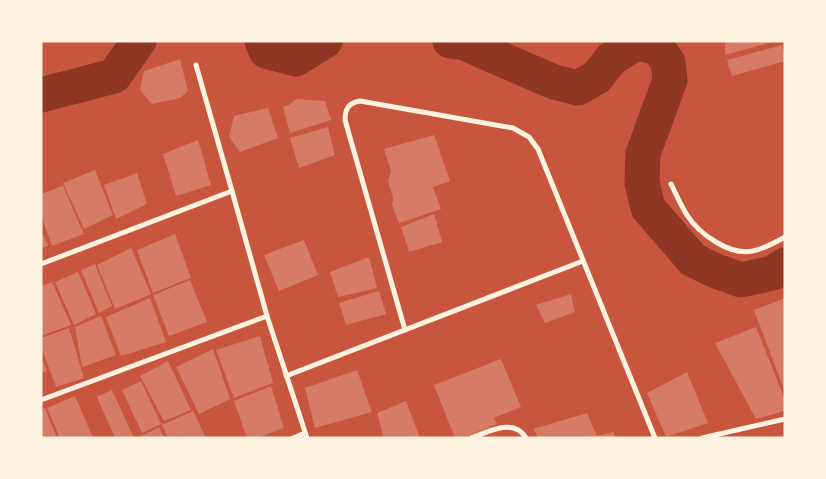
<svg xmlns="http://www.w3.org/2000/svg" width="826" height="479" font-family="Arial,sans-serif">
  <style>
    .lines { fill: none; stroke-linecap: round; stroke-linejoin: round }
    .river { stroke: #8f3625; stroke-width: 35 }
    .building { fill: #d67c66 }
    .minor { stroke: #fff3e0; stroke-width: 5 }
  </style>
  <rect width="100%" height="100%" fill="#c8553d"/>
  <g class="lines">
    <!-- river -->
    <g class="river">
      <polyline points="262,41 266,51 296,59 325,41"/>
      <polyline points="450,41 464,43 554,82 578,88 597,77 611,59 636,43 657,47 668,62 670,80 643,154 642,182 648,208 693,260 716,271 741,280 773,273 785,265"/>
      <polyline points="41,95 114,76 139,41"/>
    </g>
  </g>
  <!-- building -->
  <g class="building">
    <polygon points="732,41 772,41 772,42 725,55 725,43"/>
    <polygon points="782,45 785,56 785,61 732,76 727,60"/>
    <polygon points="180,59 188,91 180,98 152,104 140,90 144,71"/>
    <polygon points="296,99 325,101 331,120 290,133 283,107 289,105"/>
    <polygon points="268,108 278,138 240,152 229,137 234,116"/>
    <polygon points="328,127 335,155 299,168 290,138"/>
    <polygon points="434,135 450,181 433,187 441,209 399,223 392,205 393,198 388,181 391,171 384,149"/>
    <polygon points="198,140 211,185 176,196 163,154"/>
    <polygon points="95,170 113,215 84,229 63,183"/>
    <polygon points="137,173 147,204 116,219 104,185"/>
    <polygon points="63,186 84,234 52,246 41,215 41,194"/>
    <polygon points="434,214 442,242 409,252 401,227"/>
    <polygon points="41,230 48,246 41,248"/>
    <polygon points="175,234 191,278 153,293 137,250"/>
    <polygon points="304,240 318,275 279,291 264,255"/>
    <polygon points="131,248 151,294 115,309 97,265"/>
    <polygon points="369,257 377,288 338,297 330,272"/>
    <polygon points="95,264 112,306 99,313 81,270"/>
    <polygon points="78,272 96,314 74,325 55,282"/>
    <polygon points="190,280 207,322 169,336 153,295"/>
    <polygon points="52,282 71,325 41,336 41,286"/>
    <polygon points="379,291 386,314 346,325 339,303"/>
    <polygon points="571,294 575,312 545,323 536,305"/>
    <polygon points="150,298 166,342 121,356 106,317"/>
    <polygon points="785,298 785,392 754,310"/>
    <polygon points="101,316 116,355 82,367 75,327"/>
    <polygon points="756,327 785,400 785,411 756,419 715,343"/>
    <polygon points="69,328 84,378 56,387 41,346 41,338"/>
    <polygon points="260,336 273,383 234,398 216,350"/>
    <polygon points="213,349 230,399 199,414 176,367"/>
    <polygon points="41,357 47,371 41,373"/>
    <polygon points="501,359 521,407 494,418 497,424 463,438 455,438 434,385"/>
    <polygon points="168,361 191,410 164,421 140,376"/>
    <polygon points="357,370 372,412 315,428 305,388"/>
    <polygon points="687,372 708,423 666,437 647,393"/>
    <polygon points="141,381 161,424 142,433 122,390"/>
    <polygon points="271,386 284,428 257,438 247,438 234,401"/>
    <polygon points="112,390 134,438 115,438 97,397"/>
    <polygon points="75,396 93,438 60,438 47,408"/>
    <polygon points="406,401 420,438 384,438 377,413"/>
    <polygon points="45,408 57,438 41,438 41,410"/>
    <polygon points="193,411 206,438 168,438 162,425"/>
    <polygon points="587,413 597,436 614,432 615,438 539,438 533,429"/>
    <polygon points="159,427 164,438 138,438"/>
  </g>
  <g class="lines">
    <!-- minor -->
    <g class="minor">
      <polyline points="196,65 232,191 267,316 307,438"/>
      <path d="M671,184C676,194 681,206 687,215C699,234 730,256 753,251C763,249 776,242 785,237"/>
      <polyline points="41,264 232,191"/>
      <path d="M405,330L345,120C345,108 349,103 360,101L513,128L529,137L538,149L655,438"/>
      <polyline points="286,376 583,261"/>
      <polyline points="41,400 267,316"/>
      <polyline points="293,438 305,433"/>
      <path d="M471,438C488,432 514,417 526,438"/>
      <polyline points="702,438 785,419"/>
    </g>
  </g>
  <!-- border -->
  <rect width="826" height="479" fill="none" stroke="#fff3e0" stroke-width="85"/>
</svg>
